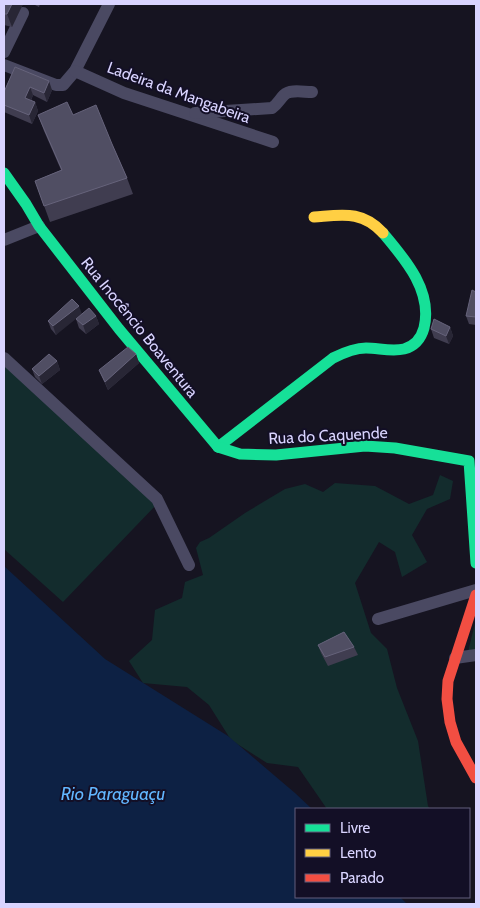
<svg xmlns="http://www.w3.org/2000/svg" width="480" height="908" font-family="Cabin,sans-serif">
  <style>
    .green { fill: #132c2d }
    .water { fill: #0d2144 }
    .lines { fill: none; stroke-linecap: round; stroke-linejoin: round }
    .street { stroke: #4a4962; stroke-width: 12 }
    .fast { stroke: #16e098; stroke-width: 11 }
    .slow { stroke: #ffcf43; stroke-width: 11 }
    .jam { stroke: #f24e42; stroke-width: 11 }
    .wall { fill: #403d50 }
    .shaded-wall { fill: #282635 }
    .building { fill: #504e63; stroke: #66637b }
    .labels { text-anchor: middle; stroke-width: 4; stroke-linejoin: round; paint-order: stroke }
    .street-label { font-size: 16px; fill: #d9d4ff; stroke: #130f26 }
    .water-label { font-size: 18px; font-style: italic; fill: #62b6ff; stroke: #130f26 }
  </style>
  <rect width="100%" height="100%" fill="#161421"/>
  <!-- green -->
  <g class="green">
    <polygon points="4,364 157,504 63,602 4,549"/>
    <polygon points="440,475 453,481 450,499 427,509 412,535 427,562 402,577 395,552 379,542 355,583 371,633 387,649 397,688 418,741 428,806 430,809 327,809 298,767 267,763 231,740 209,705 187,687 143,683 129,661 152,640 155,610 182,598 185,582 203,575 196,548 200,542 209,538 245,513 285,489 305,484 323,492 335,483 375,486 409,504 433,495"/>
    <polygon points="476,619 476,650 468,652"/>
  </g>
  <!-- water -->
  <polygon class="water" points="4,566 105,659 228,736 295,793 312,809 296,809 296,897 400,897 407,904 4,904"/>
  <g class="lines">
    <!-- street -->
    <g class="street">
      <polyline points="4,52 23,13"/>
      <polyline points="4,65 56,85 63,85 75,71 109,4"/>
      <polyline points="75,71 124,93 273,142"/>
      <path d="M195,113L272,108C278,104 279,100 284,95C290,89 303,92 312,92"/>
      <polyline points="4,240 39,226"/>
      <polyline points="4,358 157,499 189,565"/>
      <polyline points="378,619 476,590"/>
      <polyline points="455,658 476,655"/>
    </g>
    <!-- fast -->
    <g class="fast">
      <polyline points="4,173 26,204 39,226 119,329 218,447"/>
      <path d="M218,447L333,358C343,353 354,348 366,348C378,348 392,352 404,349C415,346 421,339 424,328C433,291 405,259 383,233"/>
      <polyline points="218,447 240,454 276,455 365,446 395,448 469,461 476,563"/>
    </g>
    <!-- slow -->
    <path class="slow" d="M314,217C342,215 362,210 383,233"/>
    <!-- jam -->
    <polyline class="jam" points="476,595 448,681 447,699 450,722 456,742 476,778"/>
  </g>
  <!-- wall -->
  <g class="wall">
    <polygon points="4,4 23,4 12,27 4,25"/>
    <polygon points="33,4 40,4 39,7"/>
    <polygon points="15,67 52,90 47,102 33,95 31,101 35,102 38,111 32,124 4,112 4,92"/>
    <polygon points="38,115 73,115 112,144 127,178 133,194 50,222 35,181 61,170 44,131"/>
    <polygon points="476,292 476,325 469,324 466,316"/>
    <polygon points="79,306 56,335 51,329 48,321"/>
    <polygon points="96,316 99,324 86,334 79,328 76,319"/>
    <polygon points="450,327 453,336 449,344 434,338 431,329"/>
    <polygon points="136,354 139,363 108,390 99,370"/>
    <polygon points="57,361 60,370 42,384 35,377 32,369"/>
    <polygon points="318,645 354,647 358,655 328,666 321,653"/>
  </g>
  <!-- shaded-wall -->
  <g class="shaded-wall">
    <polygon points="12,4 23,4 12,27 7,14"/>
    <polygon points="49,81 52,90 47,102 44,93"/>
    <polygon points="30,87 33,95 28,107 25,98"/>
    <polygon points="35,102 38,111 32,124 29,115"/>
    <polygon points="79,306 82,314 56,335 53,326"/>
    <polygon points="96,316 99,324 86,334 83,325"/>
    <polygon points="450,327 453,336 449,344 446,336"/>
    <polygon points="136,354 139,363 108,390 105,382"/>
    <polygon points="57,361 60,370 42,384 39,376"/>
  </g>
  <!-- building -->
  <g class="building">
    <polygon points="4,4 12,4 7,14 4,14"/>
    <polygon points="15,67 49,81 44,93 30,87 25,98 35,102 29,115 4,105 4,92"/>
    <polygon points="67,102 73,115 96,105 112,144 127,178 44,206 35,181 62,170 38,115"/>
    <polygon points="472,290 476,292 476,317 466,316"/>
    <polygon points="72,299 79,306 53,326 48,321"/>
    <polygon points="89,308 96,316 83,325 76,319"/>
    <polygon points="434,319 450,327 446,336 431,329"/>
    <polygon points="128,347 136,354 105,382 99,370"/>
    <polygon points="49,354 57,361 39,376 32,369"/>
    <polygon points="344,632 354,647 325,657 318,645"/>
  </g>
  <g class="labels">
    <!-- street labels -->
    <g class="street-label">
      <text transform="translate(179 92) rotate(20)" y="6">Ladeira da Mangabeira</text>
      <text transform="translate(140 327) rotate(51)" y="6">Rua Inocêncio Boaventura</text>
      <text transform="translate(328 435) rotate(-3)" y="6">Rua do Caquende</text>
    </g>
    <!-- water labels -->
    <g class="water-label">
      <text x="113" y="800">Rio Paraguaçu</text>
    </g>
  </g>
  <!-- border -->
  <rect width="480" height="908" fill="none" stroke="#d9d4ff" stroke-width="10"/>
  <!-- legend -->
  <rect x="295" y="808" width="175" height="90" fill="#130f26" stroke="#625e7d"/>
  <rect x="305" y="824" width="25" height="8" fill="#16e098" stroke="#625e7d"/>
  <text x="340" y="833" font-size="15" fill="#d9d4ff">Livre</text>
  <rect x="305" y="849" width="25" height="8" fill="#ffcf43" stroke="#625e7d"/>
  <text x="340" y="858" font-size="15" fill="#d9d4ff">Lento</text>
  <rect x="305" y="874" width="25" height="8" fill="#f24e42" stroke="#625e7d"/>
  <text x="340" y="883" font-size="15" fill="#d9d4ff">Parado</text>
</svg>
